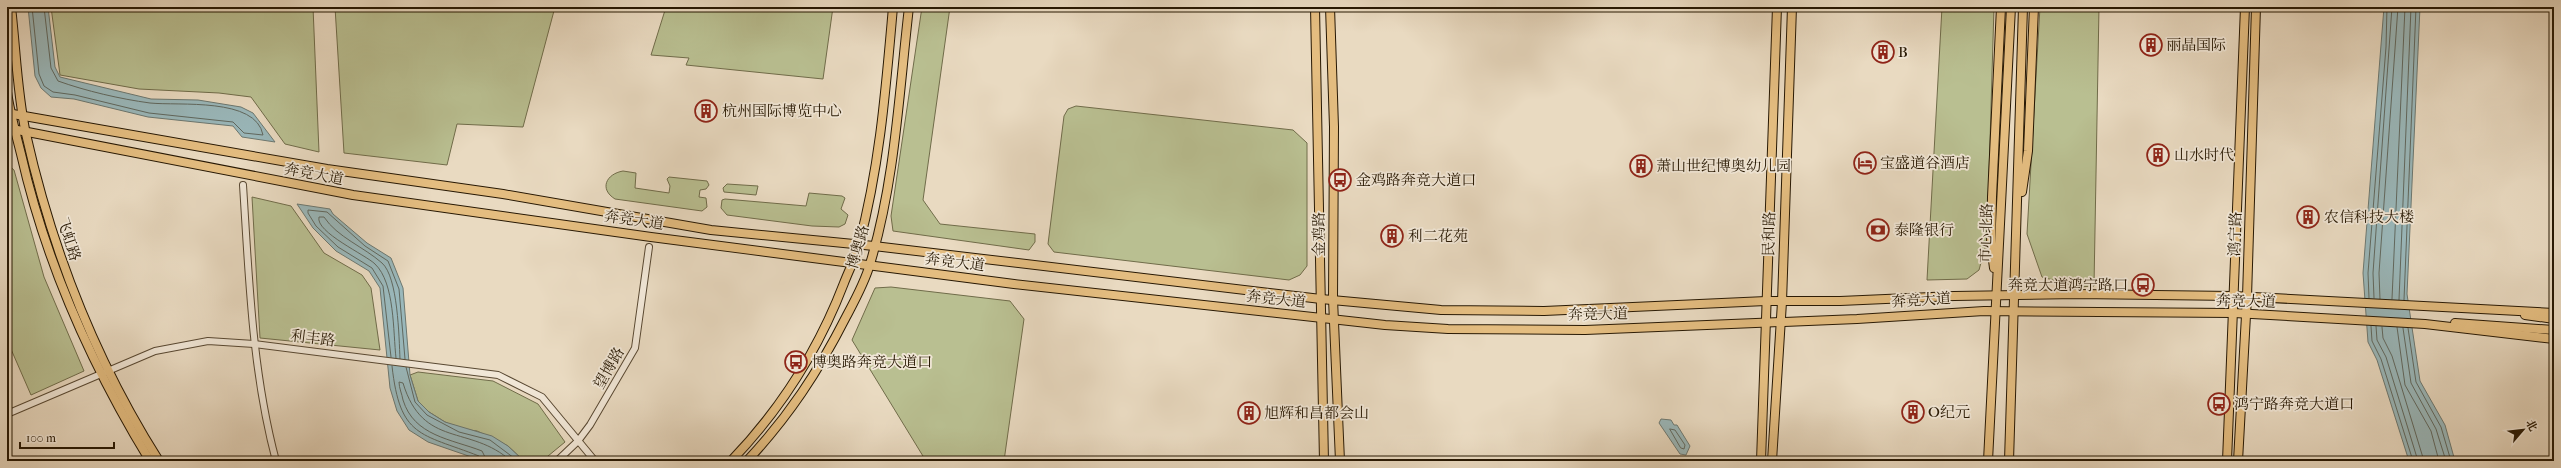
<svg xmlns="http://www.w3.org/2000/svg" width="2561" height="468" font-family="'IM FELL French Canon','Noto Serif SC',serif">
  <style>
    .green { fill: #b9bf91; stroke: #706c4a }
    .water { fill: #9ab8bb; stroke: #6c7871 }
    .lines { fill: none; stroke-linecap: round; stroke-linejoin: round }
    .shore { stroke: #60685f; stroke-width: 1 }
    .minor-casing { stroke: #584832; stroke-width: 8 }
    .major-casing { stroke: #271803; stroke-width: 10 }
    .minor { stroke: #f1e7d7; stroke-width: 6 }
    .major { stroke: #e4bd80; stroke-width: 8 }
    .labels { text-anchor: middle; stroke-width: 3.5; stroke-linejoin: round; paint-order: stroke }
    .poi-label { font-size: 15px; fill: #271803; stroke: #f1e7d7; text-anchor: start }
    .street-label { font-size: 15px; fill: #271803; stroke: #f1e7d7 }
  </style>
  <rect width="100%" height="100%" fill="#e9dac1"/>
  <filter id="stains"><feTurbulence type="fractalNoise" baseFrequency=".005" numOctaves="4"/><feColorMatrix values="0 0 0 0 .2 0 0 0 0 .09 0 0 0 0 .02 0 0 0 .5 -.17"/></filter>
  <radialGradient id="worn" r=".72"><stop offset=".6" stop-color="#630" stop-opacity="0"/><stop offset="1" stop-color="#630" stop-opacity=".3"/></radialGradient>
  <!-- green -->
  <g class="green">
    <polygon points="51,7 313,7 319,152 285,144 251,97 219,93 139,89 60,75"/>
    <polygon points="335,7 555,7 523,127 457,124 447,165 344,153"/>
    <polygon points="666,7 833,7 823,79 686,65 689,58 651,55"/>
    <polygon points="922,7 950,7 923,200 940,224 1035,234 1035,242 1029,250 893,231 891,216"/>
    <polygon points="1942,7 1994,7 1987,241 1979,270 1967,279 1927,280"/>
    <polygon points="2040,7 2099,7 2094,286 2078,287 2042,277 2027,234"/>
    <polygon points="1076,106 1293,130 1307,143 1307,266 1300,275 1289,280 1054,252 1048,244 1064,116 1068,109"/>
    <polygon points="7,164 14,170 44,277 84,371 31,395 7,340"/>
    <path d="M623,171L636,173L635,188L669,193L670,186L667,179L669,177L707,181L709,185L706,189L700,190L699,197L706,198L707,207L702,211L615,199C599,189 606,174 623,171Z"/>
    <polygon points="727,184 758,186 756,195 724,192 723,188"/>
    <polygon points="809,193 842,196 845,198 841,209 848,215 845,224 839,227 812,226 727,215 721,208 722,200 725,199 806,206"/>
    <polygon points="252,197 291,206 324,253 362,275 371,288 380,350 260,338"/>
    <polygon points="891,287 1010,301 1024,319 1004,461 926,461 852,340 875,288"/>
    <polygon points="418,372 493,381 538,404 565,442 542,461 524,461 508,446 477,431 461,429 445,422 429,412 418,401 410,375"/>
  </g>
  <!-- water -->
  <g class="water">
    <polygon points="28,7 48,7 55,67 60,77 151,99 198,100 241,107 253,113 275,142 242,137 233,126 148,117 74,99 51,97 41,88 35,76"/>
    <polygon points="2384,7 2420,7 2407,294 2420,381 2445,425 2455,461 2409,461 2377,360 2368,342 2363,273"/>
    <polygon points="297,204 330,209 333,214 367,243 391,258 403,288 410,375 418,401 429,412 445,422 492,436 508,446 524,461 483,461 428,442 409,430 397,411 390,388 380,288 369,271 336,251 313,228"/>
    <polygon points="1661,419 1671,420 1674,425 1677,425 1690,446 1686,455 1680,454 1659,423"/>
  </g>
  <g class="lines">
    <!-- shore -->
    <g class="shore">
      <path d="M32,7L39,74L44,86L53,92L75,95L149,113L233,122L244,133L263,135C256,97 179,106 150,103C120,99 86,91 58,81L51,68L44,7"/>
      <polyline points="2369,298 2368,273 2386,47 2387,7"/>
      <polyline points="2374,298 2373,273 2392,7"/>
      <polyline points="2380,299 2379,273 2398,7"/>
      <polyline points="2392,299 2405,7"/>
      <polyline points="2399,300 2411,7"/>
      <polyline points="2404,300 2416,7"/>
      <polyline points="2371,326 2372,341 2381,359 2413,461"/>
      <polyline points="2376,326 2377,340 2386,357 2418,461"/>
      <polyline points="2382,327 2383,338 2392,356 2424,461"/>
      <polyline points="2397,327 2405,385 2431,431 2439,461"/>
      <polyline points="2403,328 2411,383 2436,429 2446,461"/>
      <polyline points="2408,328 2416,382 2441,427 2451,461"/>
      <polyline points="391,357 383,286 372,268 338,247 316,226 308,213 308,210 327,212 365,246 388,261 399,289 405,359"/>
      <path d="M396,358C393,332 395,283 375,264C366,255 315,232 319,217H324C337,237 364,247 382,263C398,277 399,337 400,359"/>
      <path d="M392,366C400,438 420,433 479,456L482,461"/>
      <polyline points="406,367 415,402 427,415 459,432 490,440 518,461"/>
      <polygon points="1670,429 1675,430 1685,445 1684,449 1681,448"/>
      <path d="M487,461L482,451C451,439 414,436 403,400C402,394 399,388 399,382L403,383C423,449 470,424 511,461"/>
    </g>
    <!-- minor casing -->
    <g class="minor-casing">
      <g id="minor">
        <path d="M243,185C249,278 252,371 276,461"/>
        <polyline points="7,414 155,351 208,341 254,344 498,375 542,397 595,461"/>
        <polyline points="557,461 578,441 590,425 635,348 649,247"/>
      </g>
    </g>
    <!-- major casing -->
    <g class="major-casing">
      <g id="major">
        <path d="M11,7C16,49 17,93 26,134C52,250 95,360 159,461"/>
        <polyline points="1315,7 1324,461"/>
        <polyline points="1330,7 1334,127 1333,299 1340,461"/>
        <path d="M7,92C10,113 16,134 21,154C46,264 92,366 150,461"/>
        <polyline points="7,113 327,169 503,194 711,230 874,246 1321,299 1441,310 1544,311 1766,301 1840,301 1954,296 2077,294 2234,296 2554,313"/>
        <polyline points="7,128 353,195 651,237 1014,284 1385,325 1448,329 1585,330 1857,319 1984,311 2234,313 2425,324 2554,339"/>
        <polyline points="2022,192 2028,151 2034,7"/>
        <polyline points="1994,268 1991,245 1992,197 2001,7"/>
        <polyline points="2525,315 2554,319"/>
        <polyline points="2455,323 2554,330"/>
        <path d="M731,461C781,409 818,351 844,283C849,270 856,257 859,244C880,166 886,86 893,7"/>
        <path d="M747,461C789,416 818,372 846,317C855,300 865,282 870,264C895,182 899,93 909,7"/>
        <polyline points="1761,461 1777,7"/>
        <polyline points="1772,461 1782,302 1792,7"/>
        <polyline points="1988,461 2011,7"/>
        <polyline points="2009,461 2023,7"/>
        <polyline points="2227,461 2245,7"/>
        <polyline points="2238,461 2247,297 2256,7"/>
      </g>
    </g>
    <!-- minor -->
    <use href="#minor" class="minor"/>
    <!-- major -->
    <use href="#major" class="major"/>
  </g>
  <!-- icons -->
  <defs>
    <g id="building-ring" transform="scale(1.15)"><circle r="9.5" fill="#f1e7d7" stroke="#8f2418" stroke-width="1.5"/><path d="M-4-6H4V6H1V3H-1V6H-4ZM-2.5-4.3h1.7v1.8h-1.7ZM.8-4.3h1.7v1.8H.8ZM-2.5-1h1.7V.8h-1.7ZM.8-1h1.7V.8H.8Z" fill="#8f2418"/></g>
    <g id="hotel-ring" transform="scale(1.15)"><circle r="9.5" fill="#f1e7d7" stroke="#8f2418" stroke-width="1.5"/><path d="M-6-4.5h1.5V1H6V5H4.5V3h-9V5H-6ZM-4 0a1.8 1.8 0 1 1 3.6 0ZM.5 0V-2.5h3Q6-2.5 6 0Z" fill="#8f2418"/></g>
    <g id="bus-ring" transform="scale(1.15)"><circle r="9.5" fill="#f1e7d7" stroke="#8f2418" stroke-width="1.5"/><path d="M-5-6H5V4H4V6H2V4H-2V6H-4V4H-5ZM-3.5-4V0h7V-4ZM-3.5 1.2v1.5H-2V1.2ZM2 1.2v1.5H3.5V1.2Z" fill="#8f2418"/></g>
    <g id="bank-ring" transform="scale(1.15)"><circle r="9.5" fill="#f1e7d7" stroke="#8f2418" stroke-width="1.5"/><path d="M-6-4H6V4H-6ZM0-2.3a2.3 2.3 0 1 0 0 4.6a2.3 2.3 0 1 0 0-4.6Z" fill="#8f2418"/></g>
  </defs>
  <g fill-rule="evenodd">
    <use href="#building-ring" x="2151" y="45"/>
    <use href="#building-ring" x="1883" y="52"/>
    <use href="#building-ring" x="706" y="111"/>
    <use href="#building-ring" x="2158" y="155"/>
    <use href="#hotel-ring" x="1865" y="163"/>
    <use href="#building-ring" x="1641" y="166"/>
    <use href="#bus-ring" x="1340" y="180"/>
    <use href="#building-ring" x="2308" y="217"/>
    <use href="#bank-ring" x="1878" y="230"/>
    <use href="#building-ring" x="1392" y="236"/>
    <use href="#bus-ring" x="2143" y="285"/>
    <use href="#bus-ring" x="796" y="362"/>
    <use href="#bus-ring" x="2219" y="404"/>
    <use href="#building-ring" x="1913" y="412"/>
    <use href="#building-ring" x="1249" y="413"/>
  </g>
  <g class="labels">
    <!-- poi labels -->
    <g class="poi-label">
      <text x="2166" y="50">丽晶国际</text>
      <text x="1898" y="57">B</text>
      <text x="722" y="116">杭州国际博览中心</text>
      <text x="2174" y="160">山水时代</text>
      <text x="1880" y="168">宝盛道谷酒店</text>
      <text x="1656" y="171">萧山世纪博奥幼儿园</text>
      <text x="1356" y="185">金鸡路奔竞大道口</text>
      <text x="2324" y="222">农信科技大楼</text>
      <text x="1894" y="235">泰隆银行</text>
      <text x="1408" y="241">利二花苑</text>
      <text x="2128" y="290" text-anchor="end">奔竞大道鸿宁路口</text>
      <text x="812" y="367">博奥路奔竞大道口</text>
      <text x="2234" y="409">鸿宁路奔竞大道口</text>
      <text x="1928" y="417">O纪元</text>
      <text x="1264" y="418">旭辉和昌都会山</text>
    </g>
    <!-- street labels -->
    <g class="street-label">
      <text transform="translate(314 174) rotate(11)" y="5">奔竞大道</text>
      <text transform="translate(634 220) rotate(8)" y="5">奔竞大道</text>
      <text transform="translate(1986 233) rotate(-88)" y="5">市心北路</text>
      <text transform="translate(1319 234) rotate(-90)" y="5">金鸡路</text>
      <text transform="translate(1769 234) rotate(-89)" y="5">民和路</text>
      <text transform="translate(2235 234) rotate(-88)" y="5">鸿宁路</text>
      <text transform="translate(69 239) rotate(72)" y="5">飞虹路</text>
      <text transform="translate(858 247) rotate(-74)" y="5">博奥路</text>
      <text transform="translate(955 262) rotate(7)" y="5">奔竞大道</text>
      <text transform="translate(1276 299) rotate(6)" y="5">奔竞大道</text>
      <text transform="translate(1921 300) rotate(-4)" y="5">奔竞大道</text>
      <text transform="translate(2246 301) rotate(2)" y="5">奔竞大道</text>
      <text transform="translate(1598 314) rotate(-1)" y="5">奔竞大道</text>
      <text transform="translate(313 338) rotate(7)" y="5">利丰路</text>
      <text transform="translate(609 368) rotate(-60)" y="5">望博路</text>
    </g>
  </g>
  <!-- margin -->
  <rect width="2561" height="468" fill="none" stroke="#e9dac1" stroke-width="24"/>
  <rect x="8" y="8" width="2545" height="452" fill="none" stroke="#271803" stroke-width="2"/>
  <rect x="12" y="12" width="2537" height="444" fill="none" stroke="#271803"/>
  <!-- north arrow -->
  <g transform="translate(2523 430) rotate(62)" stroke="#f1e7d7" stroke-width="3" paint-order="stroke">
  <path d="M0-3L7 15L0 10L-7 15Z" fill="#271803"/>
  <text y="-6" font-size="11" font-weight="bold" text-anchor="middle" fill="#271803">北</text>
  </g>
  <!-- scale -->
  <path d="M20 442v6h94v-6" fill="none" stroke="#271803" stroke-width="2"/>
  <text x="26" y="442" font-size="12" fill="#271803" stroke="#f1e7d7" stroke-width="3" paint-order="stroke">100 m</text>
  <rect width="100%" height="100%" filter="url(#stains)"/>
  <rect width="100%" height="100%" fill="url(#worn)"/>
</svg>
